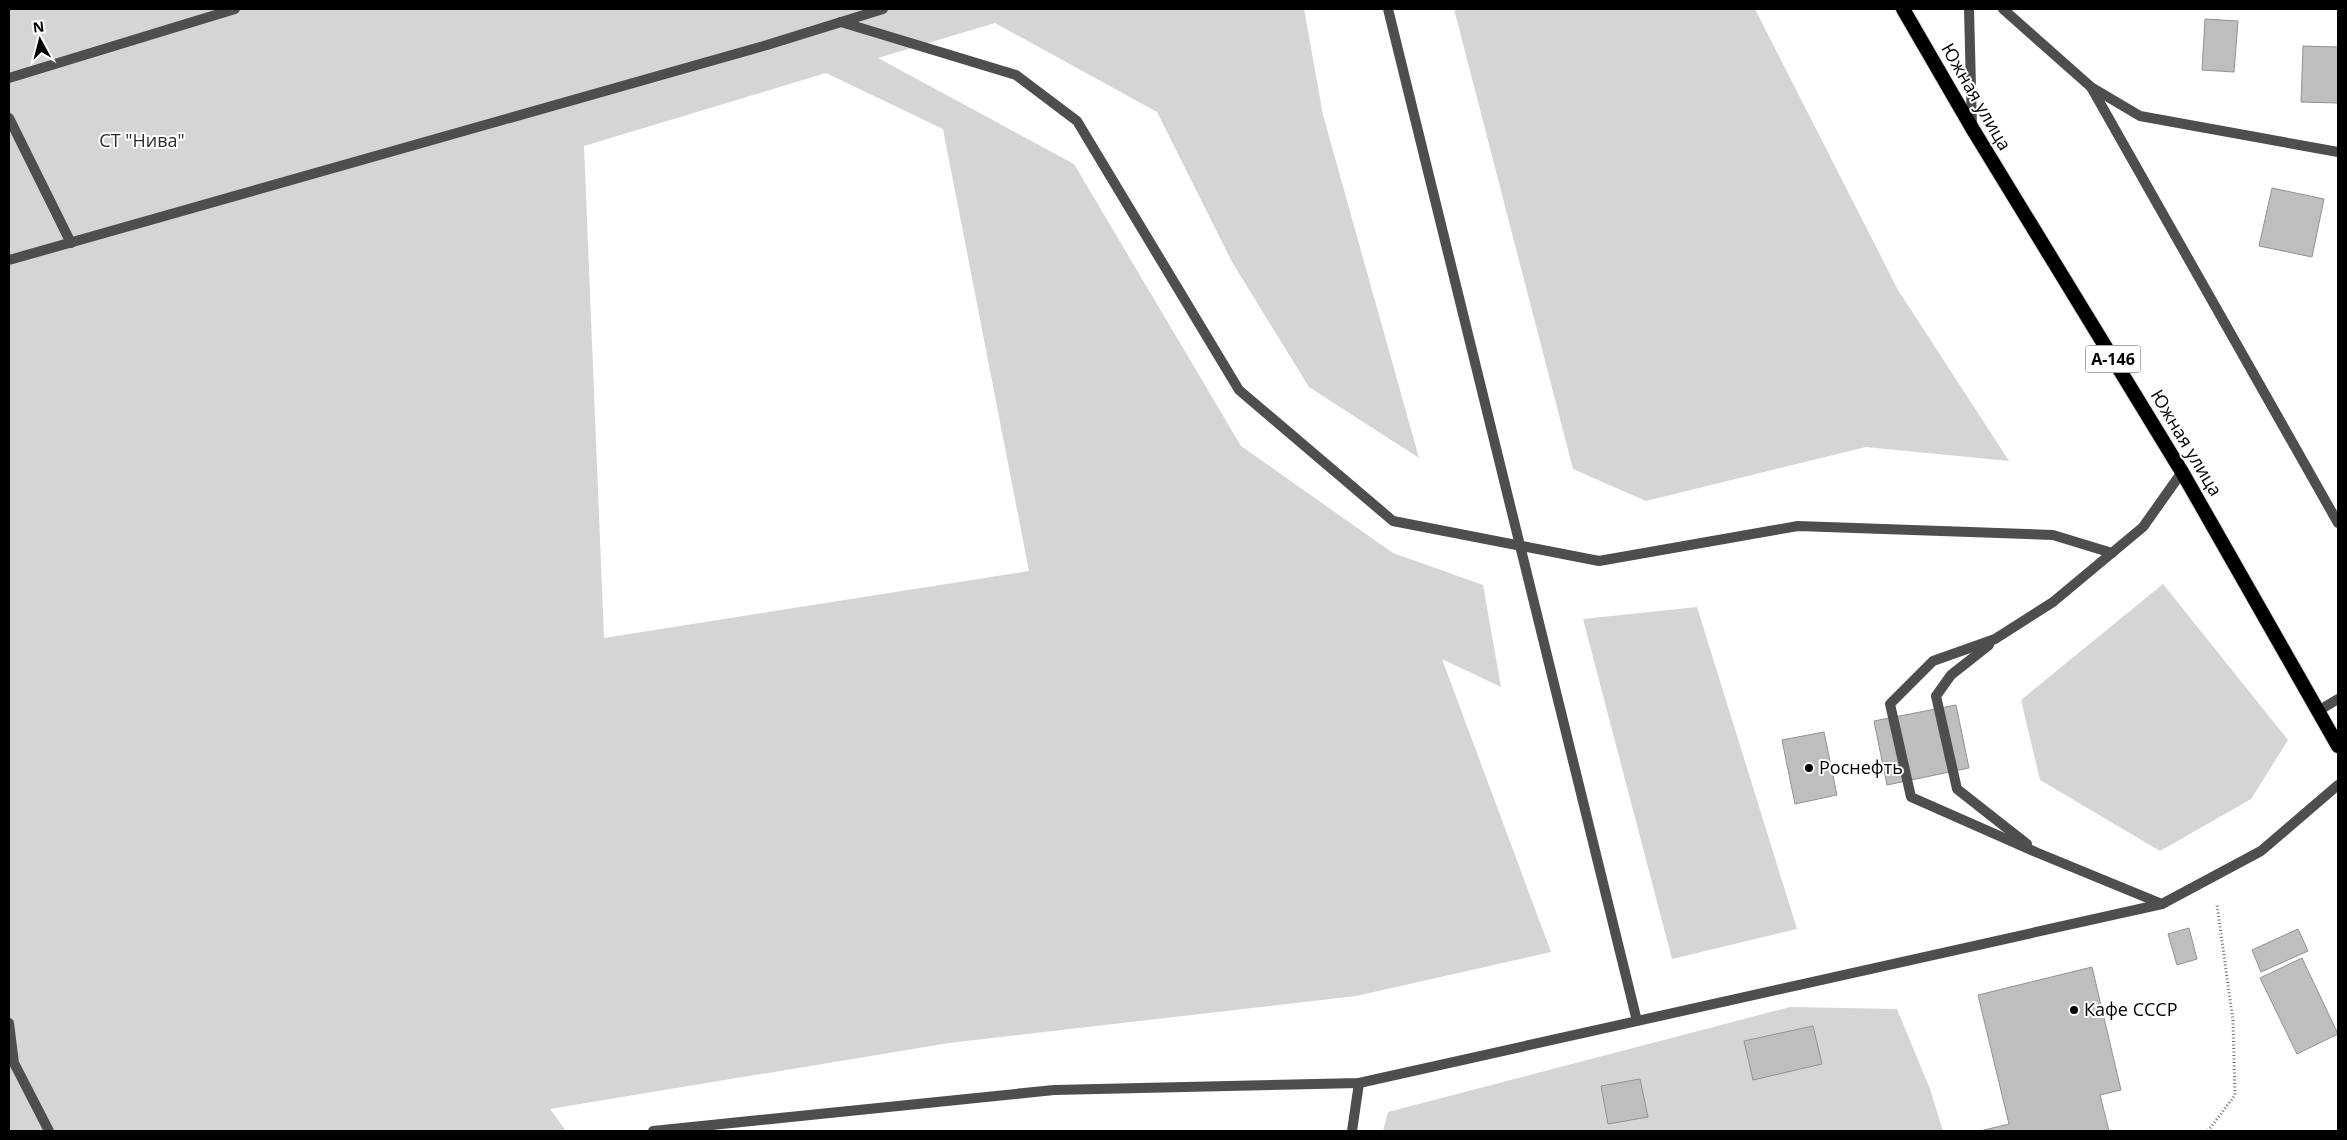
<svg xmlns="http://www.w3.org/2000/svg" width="2347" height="1140" font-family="'Open Sans',sans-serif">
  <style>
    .green { fill: #d5d5d5; fill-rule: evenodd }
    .building { fill: #bebebe; stroke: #929292 }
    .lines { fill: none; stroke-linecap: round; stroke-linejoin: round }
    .trunk-casing { stroke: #dbdbdb; stroke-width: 16 }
    .path { stroke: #707070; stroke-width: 3; stroke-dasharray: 1 2.5; stroke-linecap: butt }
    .service { stroke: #4e4e4e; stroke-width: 10 }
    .minor { stroke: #4e4e4e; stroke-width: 10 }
    .trunk { stroke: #000; stroke-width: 14 }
    .poi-dot { fill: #000; stroke: #fff; stroke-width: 2 }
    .labels { text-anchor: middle; stroke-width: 4; stroke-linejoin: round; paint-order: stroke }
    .shield { fill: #fff; stroke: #4c4c4c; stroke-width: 1 }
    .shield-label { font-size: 16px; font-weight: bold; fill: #000 }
    .street-label { font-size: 18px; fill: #000; stroke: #fff }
    .park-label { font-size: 18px; fill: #2c2c2c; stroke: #fff }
    .poi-label { font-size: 18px; fill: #000; stroke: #fff; text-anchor: start }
  </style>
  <rect width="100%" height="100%" fill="#fff"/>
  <!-- green -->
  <g class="green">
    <path d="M9,9H1304L1323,115L1419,458L1309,387L1232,262L1157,112L995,23L878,58L1074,164L1241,446L1393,553L1483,585L1501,687L1442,659L1551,952L1356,996L949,1043L550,1109L566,1131H9ZM826,73L943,129L1029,571L604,638L584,146Z"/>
    <polygon points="1454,9 1755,9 1898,290 2009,461 1866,447 1646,501 1573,469"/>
    <polygon points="2163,584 2288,740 2251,799 2160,851 2040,780 2021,700"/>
    <polygon points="1697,607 1797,929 1672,959 1583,619"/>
    <polygon points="1790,1007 1897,1009 1930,1089 1943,1131 1383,1131 1388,1112"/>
  </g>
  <!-- building -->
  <g class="building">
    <polygon points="2205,19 2238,21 2234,72 2202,70"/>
    <polygon points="2303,46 2338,47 2338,103 2301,102"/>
    <polygon points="2272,188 2324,199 2312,257 2259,246"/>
    <polygon points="1956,705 1969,768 1887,785 1874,721"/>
    <polygon points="1824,732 1837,795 1795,804 1782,740"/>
    <polygon points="2189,928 2197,959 2177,965 2168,934"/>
    <polygon points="2298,929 2308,951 2261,972 2252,950"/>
    <polygon points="2302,958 2338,1034 2297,1054 2260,978"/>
    <polygon points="2092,967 2121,1090 2100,1095 2109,1131 1980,1131 2009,1124 1978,995"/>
    <polygon points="1813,1026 1822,1064 1753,1080 1744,1041"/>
    <polygon points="1640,1079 1648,1117 1608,1124 1601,1086"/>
  </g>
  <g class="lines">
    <!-- trunk casing -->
    <g class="trunk-casing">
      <polyline id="trunk" points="1903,9 1972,128 2182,472 2338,746"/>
    </g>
    <!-- path -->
    <polyline class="path" points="2208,1131 2235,1095 2233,1021 2217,905"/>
    <!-- service -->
    <g class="service">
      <polyline points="1388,9 1637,1021"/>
      <polyline points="2003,9 2091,87 2140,116 2338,152"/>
      <polyline points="841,22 1016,75 1077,121 1239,390 1393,521 1599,561 1798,526 2053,535 2112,553"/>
      <polyline points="9,78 235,9"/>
      <polyline points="2091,87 2338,523"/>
      <polyline points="9,118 71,243"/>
      <polyline points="9,260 767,45 883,9"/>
      <polyline points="2182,472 2143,527 2053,602 1995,639 1933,661 1890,704 1911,797 2038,853 2162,904 2261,851 2338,785"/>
      <polyline points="1989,645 1951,675 1936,696 1957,789 2027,844"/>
      <polyline points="9,1023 14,1063 49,1131"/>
      <polyline points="653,1131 1054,1090 1359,1083 2162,904"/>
      <polyline points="1352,1131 1359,1083"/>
    </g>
    <!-- minor -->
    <g class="minor">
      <polyline points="1969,9 1972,127"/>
      <polyline points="2318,711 2338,699"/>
    </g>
    <!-- trunk -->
    <use href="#trunk" class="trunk"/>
  </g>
  <!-- markers -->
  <g class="poi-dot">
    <circle cx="1809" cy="768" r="5"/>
    <circle cx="2074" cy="1010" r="5"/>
  </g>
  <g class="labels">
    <!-- shield labels -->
    <rect class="shield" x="2085.5" y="345.5" width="55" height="27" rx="4"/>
    <g class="shield-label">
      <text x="2113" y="365">А-146</text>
    </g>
    <!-- street labels -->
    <g class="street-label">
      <text transform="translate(1976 97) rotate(60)" y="6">Южная улица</text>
      <text transform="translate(2186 443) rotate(59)" y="6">Южная улица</text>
    </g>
    <!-- park labels -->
    <g class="park-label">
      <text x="142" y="147">СТ "Нива"</text>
    </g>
    <!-- poi labels -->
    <g class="poi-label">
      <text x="1819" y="774">Роснефть</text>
      <text x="2084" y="1016">Кафе СССР</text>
    </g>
  </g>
  <!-- border -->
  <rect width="2347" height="1140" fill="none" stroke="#000000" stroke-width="20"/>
  <!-- north arrow -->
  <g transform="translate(40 40) rotate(353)" stroke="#ffffff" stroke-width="4" paint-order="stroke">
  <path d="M0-4L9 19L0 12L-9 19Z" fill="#000000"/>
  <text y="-8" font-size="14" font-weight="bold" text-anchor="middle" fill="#000000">N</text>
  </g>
</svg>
